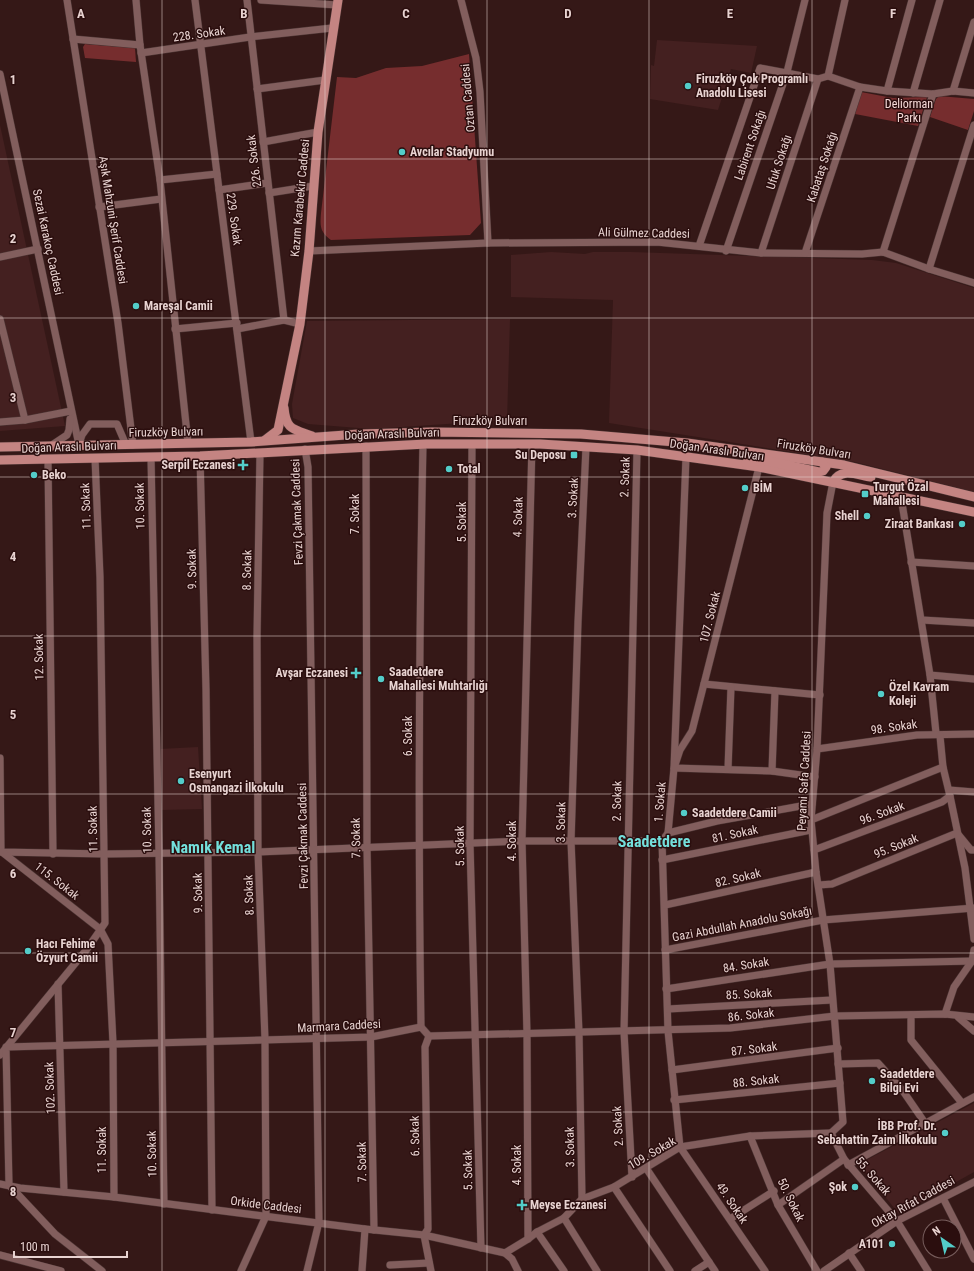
<svg xmlns="http://www.w3.org/2000/svg" width="974" height="1271" font-family="'Roboto Condensed',sans-serif">
  <style>
    .built { fill: #442020 }
    .green { fill: #762d2e }
    .lines { fill: none; stroke-linecap: round; stroke-linejoin: round }
    .minor-casing { stroke: #4c3534; stroke-width: 8 }
    .major-casing { stroke: #4c3534; stroke-width: 10 }
    .minor { stroke: #825e5d; stroke-width: 7 }
    .major { stroke: #c48482; stroke-width: 9 }
    .grid { fill: none; stroke: #e8d3d1; stroke-width: 1; stroke-opacity: 0.55 }
    .poi-dot { fill: #53cdc9; stroke: #2b0e0e; stroke-width: 1.5 }
    .labels { text-anchor: middle; stroke-width: 3; stroke-linejoin: round; paint-order: stroke }
    .street-label { font-size: 12px; fill: #e8d3d1; stroke: #2b0e0e }
    .poi-label { font-size: 12px; font-weight: bold; fill: #e8d3d1; stroke: #2b0e0e; text-anchor: start }
    .park-label { font-size: 12px; fill: #f7dbd9; stroke: #2b0e0e }
    .district-label { font-size: 16px; font-weight: bold; fill: #73dfdb; stroke: #2b0e0e }
    .grid-label { font-size: 13px; text-anchor: middle; font-weight: bold; fill: #e8d3d1; stroke: #2b0e0e; stroke-width: 3; stroke-linejoin: round; paint-order: stroke }
  </style>
  <rect width="100%" height="100%" fill="#351817"/>
  <!-- built -->
  <g class="built">
    <polygon points="657,40 757,46 751,73 731,69 718,110 650,99 651,65 654,66"/>
    <polygon points="0,125 65,426 0,431"/>
    <polygon points="551,252 585,254 593,252 631,252 872,260 896,263 974,288 974,492 855,462 609,423 613,300 511,297 511,255"/>
    <polygon points="510,319 507,420 371,429 308,424 293,418 292,404 307,321"/>
    <polygon points="198,747 202,809 162,810 160,749"/>
    <polygon points="974,1103 974,1172 899,1214 859,1164"/>
  </g>
  <!-- green -->
  <g class="green">
    <polygon points="85,44 135,48 136,62 85,58 83,47"/>
    <path d="M469,54L481,223L470,235L331,240C320,232 320,226 321,213L337,77L356,78L386,68L422,66Z"/>
    <polygon points="861,92 893,98 927,97 918,126 855,114"/>
    <polygon points="939,96 974,99 974,111 968,130 930,117 936,99"/>
  </g>
  <g class="lines">
    <!-- minor casing -->
    <g class="minor-casing">
      <g id="minor">
        <polyline points="67,0 118,323 133,445"/>
        <polyline points="136,0 140,45 160,180 188,443"/>
        <polyline points="195,0 251,442"/>
        <polyline points="247,0 284,320"/>
        <polyline points="261,0 337,5"/>
        <polyline points="461,0 476,58 480,92 488,243"/>
        <polyline points="73,39 140,45"/>
        <polyline points="141,53 250,37 332,28"/>
        <polyline points="0,74 79,445"/>
        <polyline points="828,76 845,0"/>
        <polyline points="257,89 325,80"/>
        <polyline points="887,91 912,0"/>
        <polyline points="953,91 974,22"/>
        <polyline points="913,93 940,0"/>
        <polyline points="263,142 318,132"/>
        <polyline points="160,180 217,174"/>
        <polyline points="219,190 267,183"/>
        <polyline points="269,193 313,186"/>
        <polyline points="99,207 161,199"/>
        <polyline points="699,246 760,68 818,79 828,76 860,87 887,91 933,94 953,91 974,93"/>
        <polyline points="309,251 488,243 657,242 761,253 862,254 883,252 929,269 974,283"/>
        <polyline points="726,251 787,72 805,0"/>
        <polyline points="883,252 933,94"/>
        <polyline points="761,253 818,79"/>
        <polyline points="805,253 860,87"/>
        <polyline points="0,257 38,249"/>
        <polyline points="929,269 974,125"/>
        <polyline points="0,319 25,420"/>
        <polyline points="175,329 237,323"/>
        <polyline points="237,329 284,320 300,324"/>
        <polyline points="0,422 25,420 71,411"/>
        <polyline points="79,444 82,435 90,424 117,424 126,445"/>
        <polyline points="472,444 470,844 481,1248"/>
        <polyline points="52,445 67,435 69,430 70,419"/>
        <polyline points="366,446 367,848 374,1230"/>
        <polyline points="305,449 308,467 319,1222 307,1271"/>
        <polyline points="200,456 206,689 212,1210"/>
        <polyline points="151,457 159,853 164,1204"/>
        <polyline points="686,457 674,768 668,833 662,841 668,1031 680,1147 765,1271"/>
        <polyline points="48,461 53,854"/>
        <polyline points="759,467 692,731 680,750 674,768 772,771 815,777"/>
        <polyline points="901,497 930,675 974,679"/>
        <polyline points="911,562 974,566"/>
        <polyline points="922,620 974,623"/>
        <polyline points="930,675 936,733"/>
        <polyline points="704,684 820,695"/>
        <polyline points="817,749 917,735 974,734"/>
        <polyline points="0,758 1,852 105,854 258,852 522,841 662,841"/>
        <polyline points="728,769 731,687"/>
        <polyline points="772,771 775,691"/>
        <polyline points="949,790 974,792"/>
        <polyline points="950,796 965,868 974,939"/>
        <polyline points="811,820 943,767"/>
        <polyline points="668,833 717,821 812,804"/>
        <polyline points="814,850 942,802 950,796 943,767 940,736"/>
        <polyline points="2,852 100,929 108,944 113,1043 114,1197"/>
        <polyline points="662,860 811,830"/>
        <polyline points="819,885 832,884 957,833 971,850 974,850"/>
        <polyline points="665,905 816,872"/>
        <polyline points="665,950 823,920 974,908"/>
        <polyline points="58,984 64,1192"/>
        <polyline points="666,989 830,964 974,961"/>
        <polyline points="668,1009 832,1000"/>
        <polyline points="945,1014 954,987 972,961 974,950"/>
        <polyline points="911,1015 911,1040 962,1103"/>
        <polyline points="958,1017 974,1031"/>
        <path d="M421,1027C418,833 419,639 423,444"/>
        <polyline points="429,1036 425,1047 428,1229 424,1235 431,1271"/>
        <polyline points="0,1055 87,949 105,923 100,577 95,458"/>
        <polyline points="838,1064 878,1063 903,1091 925,1123"/>
        <polyline points="672,1070 838,1048"/>
        <polyline points="674,1100 840,1083"/>
        <polyline points="831,1133 843,1122 830,964 816,872 811,820 817,749 827,513 833,482"/>
        <polyline points="831,1133 844,1159 897,1221 928,1271"/>
        <polyline points="750,1136 778,1205 817,1271"/>
        <polyline points="848,1165 974,1097"/>
        <polyline points="646,1168 715,1271"/>
        <polyline points="632,1177 624,1032 637,450"/>
        <polyline points="0,1184 20,1188 114,1197 365,1229 424,1235 505,1253 512,1259 518,1271"/>
        <polyline points="614,1187 670,1271"/>
        <polyline points="943,1198 974,1259"/>
        <polyline points="582,1199 579,1033 571,841 578,622 586,447"/>
        <polyline points="778,1205 844,1159"/>
        <polyline points="564,1218 597,1271"/>
        <polyline points="730,1219 774,1191"/>
        <polyline points="537,1232 564,1271"/>
        <polyline points="528,1239 527,1034 522,841 532,444"/>
        <polyline points="505,1253 528,1239 537,1232 564,1218 582,1199 614,1187 680,1147 750,1136 831,1133"/>
        <polyline points="849,1253 861,1271"/>
        <polyline points="0,1255 61,1271"/>
        <polyline points="390,1265 429,1263"/>
        <polyline points="102,1271 55,1234 9,1185 6,1047 371,1037 421,1027 429,1036 730,1028 835,1016 945,1014 974,1017"/>
        <polyline points="241,1271 266,1216 265,1040 258,852 257,637 260,453"/>
        <polyline points="362,1271 365,1229"/>
        <polyline points="695,1271 709,1262"/>
        <polyline points="824,1271 897,1221 974,1182"/>
      </g>
    </g>
    <!-- major casing -->
    <g class="major-casing">
      <g id="major">
        <path d="M284,408C286,430 293,429 312,436"/>
        <polyline points="265,440 278,430 300,324 309,251 318,132 338,0"/>
        <polyline points="0,447 251,442 359,434 432,432 581,434 687,443 844,465 974,497"/>
        <polyline points="0,460 200,456 426,444 540,444 637,450 759,467 974,512"/>
        <polyline points="746,463 763,460 819,472 823,471 826,467 822,462"/>
        <path d="M833,482C841,467 857,475 871,477"/>
      </g>
    </g>
    <!-- minor -->
    <use href="#minor" class="minor"/>
    <!-- major -->
    <use href="#major" class="major"/>
  </g>
  <!-- grid -->
  <path class="grid" d="M162,0V1271M325,0V1271M487,0V1271M649,0V1271M812,0V1271M0,159H974M0,318H974M0,477H974M0,636H974M0,794H974M0,953H974M0,1112H974"/>
  <!-- markers -->
  <g class="poi-dot">
    <circle cx="688" cy="86" r="4"/>
    <circle cx="402" cy="152" r="4"/>
    <circle cx="136" cy="306" r="4"/>
    <rect x="570" y="451" width="8" height="8" rx="2"/>
    <path d="M241 459h4v4h4v4h-4v4h-4v-4h-4v-4h4z"/>
    <circle cx="449" cy="469" r="4"/>
    <circle cx="34" cy="475" r="4"/>
    <circle cx="745" cy="488" r="4"/>
    <rect x="861" y="490" width="8" height="8" rx="2"/>
    <circle cx="867" cy="516" r="4"/>
    <circle cx="962" cy="524" r="4"/>
    <path d="M354 667h4v4h4v4h-4v4h-4v-4h-4v-4h4z"/>
    <circle cx="381" cy="679" r="4"/>
    <circle cx="881" cy="694" r="4"/>
    <circle cx="181" cy="781" r="4"/>
    <circle cx="684" cy="813" r="4"/>
    <circle cx="28" cy="951" r="4"/>
    <circle cx="872" cy="1081" r="4"/>
    <circle cx="945" cy="1133" r="4"/>
    <circle cx="855" cy="1187" r="4"/>
    <path d="M520 1199h4v4h4v4h-4v4h-4v-4h-4v-4h4z"/>
    <circle cx="892" cy="1244" r="4"/>
  </g>
  <g class="labels">
    <!-- street labels -->
    <g class="street-label">
      <text transform="translate(199 34) rotate(-8)" y="4">228. Sokak</text>
      <text transform="translate(468 98) rotate(-95)" y="4">Oztan Caddesi</text>
      <text transform="translate(750 145) rotate(-71)" y="4">Labirent Sokağı</text>
      <text transform="translate(254 161) rotate(-97)" y="4">226. Sokak</text>
      <text transform="translate(779 162) rotate(-72)" y="4">Ufuk Sokağı</text>
      <text transform="translate(822 167) rotate(-72)" y="4">Kabataş Sokağı</text>
      <text transform="translate(300 198) rotate(-85)" y="4">Kazım Karabekir Caddesi</text>
      <text transform="translate(234 219) rotate(82)" y="4">229. Sokak</text>
      <text transform="translate(113 220) rotate(81)" y="4">Aşık Mahzuni Şerif Caddesi</text>
      <text transform="translate(644 233) rotate(1)" y="4">Ali Gülmez Caddesi</text>
      <text transform="translate(48 242) rotate(78)" y="4">Sezai Karakoç Caddesi</text>
      <text x="490" y="425">Firuzköy Bulvarı</text>
      <text transform="translate(166 432) rotate(-1)" y="4">Firuzköy Bulvarı</text>
      <text transform="translate(392 434) rotate(-2)" y="4">Doğan Araslı Bulvarı</text>
      <text transform="translate(69 447) rotate(-2)" y="4">Doğan Araslı Bulvarı</text>
      <text transform="translate(814 449) rotate(9)" y="4">Firuzköy Bulvarı</text>
      <text transform="translate(717 450) rotate(8)" y="4">Doğan Araslı Bulvarı</text>
      <text transform="translate(625 477) rotate(-88)" y="4">2. Sokak</text>
      <text transform="translate(573 498) rotate(-87)" y="4">3. Sokak</text>
      <text transform="translate(86 506) rotate(-92)" y="4">11. Sokak</text>
      <text transform="translate(140 506) rotate(-91)" y="4">10. Sokak</text>
      <text transform="translate(297 512) rotate(-92)" y="4">Fevzi Çakmak Caddesi</text>
      <text transform="translate(355 514) rotate(-90)" y="4">7. Sokak</text>
      <text transform="translate(518 517) rotate(-88)" y="4">4. Sokak</text>
      <text transform="translate(462 522) rotate(-90)" y="4">5. Sokak</text>
      <text transform="translate(192 569) rotate(-91)" y="4">9. Sokak</text>
      <text transform="translate(247 570) rotate(-89)" y="4">8. Sokak</text>
      <text transform="translate(710 617) rotate(-76)" y="4">107. Sokak</text>
      <text transform="translate(39 657) rotate(-91)" y="4">12. Sokak</text>
      <text transform="translate(894 727) rotate(-8)" y="4">98. Sokak</text>
      <text transform="translate(408 736) rotate(-90)" y="4">6. Sokak</text>
      <text transform="translate(804 781) rotate(-87)" y="4">Peyami Safa Caddesi</text>
      <text transform="translate(617 801) rotate(-89)" y="4">2. Sokak</text>
      <text transform="translate(660 802) rotate(-85)" y="4">1. Sokak</text>
      <text transform="translate(882 813) rotate(-20)" y="4">96. Sokak</text>
      <text transform="translate(561 822) rotate(-89)" y="4">3. Sokak</text>
      <text transform="translate(93 829) rotate(-91)" y="4">11. Sokak</text>
      <text transform="translate(147 830) rotate(-91)" y="4">10. Sokak</text>
      <text transform="translate(735 834) rotate(-12)" y="4">81. Sokak</text>
      <text transform="translate(303 836) rotate(-91)" y="4">Fevzi Çakmak Caddesi</text>
      <text transform="translate(356 838) rotate(-91)" y="4">7. Sokak</text>
      <text transform="translate(512 841) rotate(-90)" y="4">4. Sokak</text>
      <text transform="translate(460 846) rotate(-91)" y="4">5. Sokak</text>
      <text transform="translate(896 846) rotate(-22)" y="4">95. Sokak</text>
      <text transform="translate(738 878) rotate(-13)" y="4">82. Sokak</text>
      <text transform="translate(57 881) rotate(38)" y="4">115. Sokak</text>
      <text transform="translate(198 893) rotate(-91)" y="4">9. Sokak</text>
      <text transform="translate(249 895) rotate(-92)" y="4">8. Sokak</text>
      <text transform="translate(742 924) rotate(-11)" y="4">Gazi Abdullah Anadolu Sokağı</text>
      <text transform="translate(746 965) rotate(-9)" y="4">84. Sokak</text>
      <text transform="translate(749 994) rotate(-3)" y="4">85. Sokak</text>
      <text transform="translate(751 1015) rotate(-6)" y="4">86. Sokak</text>
      <text transform="translate(339 1026) rotate(-3)" y="4">Marmara Caddesi</text>
      <text transform="translate(754 1049) rotate(-7)" y="4">87. Sokak</text>
      <text transform="translate(756 1081) rotate(-6)" y="4">88. Sokak</text>
      <text transform="translate(50 1088) rotate(-92)" y="4">102. Sokak</text>
      <text transform="translate(618 1126) rotate(-93)" y="4">2. Sokak</text>
      <text transform="translate(415 1136) rotate(-91)" y="4">6. Sokak</text>
      <text transform="translate(570 1147) rotate(-91)" y="4">3. Sokak</text>
      <text transform="translate(102 1150) rotate(-90)" y="4">11. Sokak</text>
      <text transform="translate(652 1153) rotate(-30)" y="4">109. Sokak</text>
      <text transform="translate(152 1154) rotate(-91)" y="4">10. Sokak</text>
      <text transform="translate(362 1162) rotate(-91)" y="4">7. Sokak</text>
      <text transform="translate(517 1165) rotate(-90)" y="4">4. Sokak</text>
      <text transform="translate(468 1170) rotate(-91)" y="4">5. Sokak</text>
      <text transform="translate(873 1176) rotate(49)" y="4">55. Sokak</text>
      <text transform="translate(791 1200) rotate(64)" y="4">50. Sokak</text>
      <text transform="translate(913 1202) rotate(-29)" y="4">Oktay Rıfat Caddesi</text>
      <text transform="translate(732 1203) rotate(56)" y="4">49. Sokak</text>
      <text transform="translate(266 1205) rotate(7)" y="4">Orkide Caddesi</text>
    </g>
    <!-- poi labels -->
    <g class="poi-label">
      <text x="696" y="83">Firuzköy Çok Programlı<tspan x="696" dy="14">Anadolu Lisesi</tspan></text>
      <text x="410" y="156">Avcılar Stadyumu</text>
      <text x="144" y="310">Mareşal Camii</text>
      <text x="566" y="459" text-anchor="end">Su Deposu</text>
      <text x="235" y="469" text-anchor="end">Serpil Eczanesi</text>
      <text x="457" y="473">Total</text>
      <text x="42" y="479">Beko</text>
      <text x="873" y="491">Turgut Özal<tspan x="873" dy="14">Mahallesi</tspan></text>
      <text x="753" y="492">BİM</text>
      <text x="859" y="520" text-anchor="end">Shell</text>
      <text x="954" y="528" text-anchor="end">Ziraat Bankası</text>
      <text x="389" y="676">Saadetdere<tspan x="389" dy="14">Mahallesi Muhtarlığı</tspan></text>
      <text x="348" y="677" text-anchor="end">Avşar Eczanesi</text>
      <text x="889" y="691">Özel Kavram<tspan x="889" dy="14">Koleji</tspan></text>
      <text x="189" y="778">Esenyurt<tspan x="189" dy="14">Osmangazi İlkokulu</tspan></text>
      <text x="692" y="817">Saadetdere Camii</text>
      <text x="36" y="948">Hacı Fehime<tspan x="36" dy="14">Özyurt Camii</tspan></text>
      <text x="880" y="1078">Saadetdere<tspan x="880" dy="14">Bilgi Evi</tspan></text>
      <text x="937" y="1130" text-anchor="end">İBB Prof. Dr.<tspan x="937" dy="14">Sebahattin Zaim İlkokulu</tspan></text>
      <text x="847" y="1191" text-anchor="end">Şok</text>
      <text x="530" y="1209">Meyse Eczanesi</text>
      <text x="884" y="1248" text-anchor="end">A101</text>
    </g>
    <!-- park labels -->
    <g class="park-label">
      <text x="909" y="108">Deliorman<tspan x="909" dy="14">Parkı</tspan></text>
    </g>
    <!-- district labels -->
    <g class="district-label">
      <text x="654" y="847">Saadetdere</text>
      <text x="213" y="853">Namık Kemal</text>
    </g>
  </g>
  <g class="grid-label">
    <text x="81" y="18">A</text>
    <text x="244" y="18">B</text>
    <text x="406" y="18">C</text>
    <text x="568" y="18">D</text>
    <text x="730" y="18">E</text>
    <text x="893" y="18">F</text>
    <text x="13" y="84">1</text>
    <text x="13" y="243">2</text>
    <text x="13" y="402">3</text>
    <text x="13" y="561">4</text>
    <text x="13" y="719">5</text>
    <text x="13" y="878">6</text>
    <text x="13" y="1037">7</text>
    <text x="13" y="1196">8</text>
  </g>
  <!-- north arrow -->
  <g transform="translate(942 1239) rotate(326)"><circle r="19" fill="#2b0e0e" stroke="#775d5c"/>
  <path d="M0-3L7 15L0 10L-7 15Z" fill="#53cdc9"/>
  <text y="-6" font-size="11" font-weight="bold" text-anchor="middle" fill="#e8d3d1">N</text>
  </g>
  <!-- scale -->
  <path d="M14 1251v6h113v-6" fill="none" stroke="#e8d3d1" stroke-width="2"/>
  <text x="20" y="1251" font-size="12" fill="#e8d3d1" stroke="#2b0e0e" stroke-width="3" paint-order="stroke">100 m</text>
</svg>
